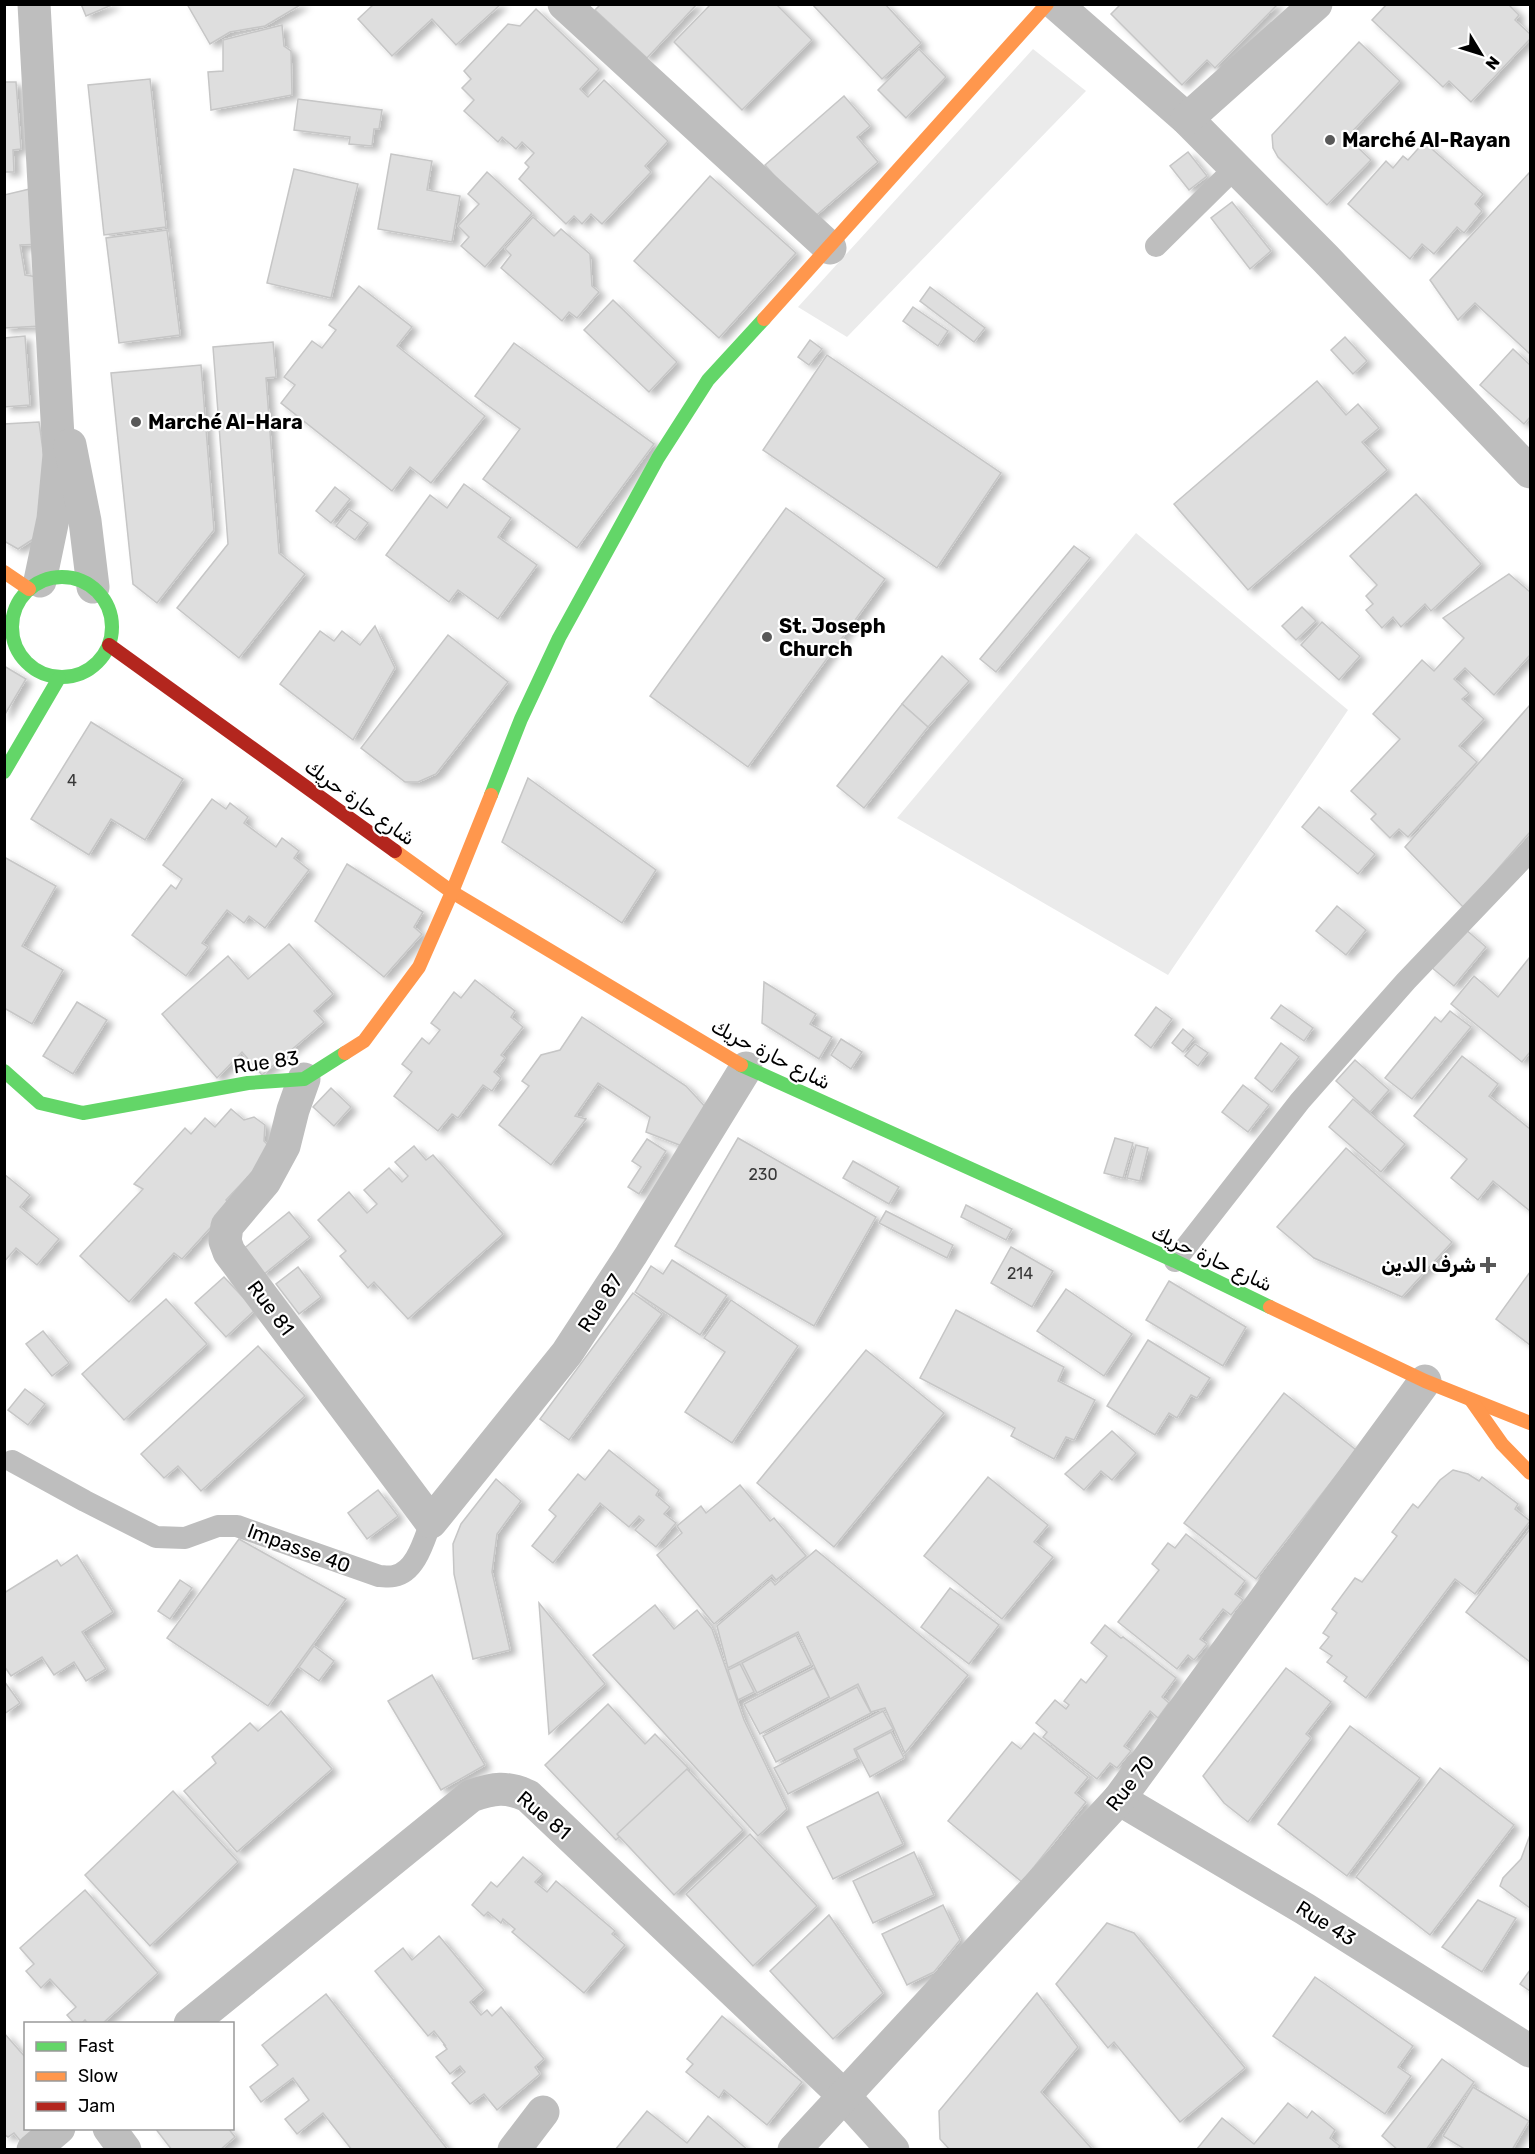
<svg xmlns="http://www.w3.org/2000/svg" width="1535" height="2154" font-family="Rubik,'Noto Sans Arabic',sans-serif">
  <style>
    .green { fill: #ebebeb }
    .building { fill: #dedede; stroke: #c6c6c6; stroke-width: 1.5; filter: url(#shadow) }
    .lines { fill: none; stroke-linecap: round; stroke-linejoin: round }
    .lane { stroke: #bebebe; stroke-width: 22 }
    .street { stroke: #bebebe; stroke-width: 33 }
    .fast { stroke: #63d668; stroke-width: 14 }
    .slow { stroke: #ff974d; stroke-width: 14 }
    .jam { stroke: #b3261e; stroke-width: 14 }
    .poi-dot { fill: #595959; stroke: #fff; stroke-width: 2 }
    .labels { text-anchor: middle; stroke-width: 4.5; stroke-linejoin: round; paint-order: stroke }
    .number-label { font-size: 16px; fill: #383838 }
    .poi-label { font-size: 20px; font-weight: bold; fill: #000; stroke: #fff; text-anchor: start }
    .street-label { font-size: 20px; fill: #000; stroke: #fff }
  </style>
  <defs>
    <filter id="shadow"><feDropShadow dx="6" dy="4" stdDeviation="3" flood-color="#0004"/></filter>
  </defs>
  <rect width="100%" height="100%" fill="#fff"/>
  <!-- green -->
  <g class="green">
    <polygon points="1033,49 1086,91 847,337 798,307"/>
    <polygon points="1136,533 1348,710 1168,975 897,818"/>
  </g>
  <!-- building -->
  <g class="building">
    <polygon points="81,4 114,4 86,16"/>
    <polygon points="187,4 302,4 265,26 230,32 210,44"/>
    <polygon points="374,4 501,4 456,45 432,19 392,56 358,19"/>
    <polygon points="601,4 697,4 647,58 595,10"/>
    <polygon points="711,4 776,4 812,40 742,110 674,42"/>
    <polygon points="812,4 885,4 921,43 882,79"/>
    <polygon points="1121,4 1276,4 1277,5 1215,68 1207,60 1182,85 1111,14"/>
    <polygon points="1387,4 1508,4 1519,15 1515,20 1530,34 1530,39 1471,102 1449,81 1443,87 1372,20"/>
    <polygon points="536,9 599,69 580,89 588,97 604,80 668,141 645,166 651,172 602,224 591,214 582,224 574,216 566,224 519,179 529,167 525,163 534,153 522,142 516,149 502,137 498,142 464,111 474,100 462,88 471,79 464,71 508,24 520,26"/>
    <polygon points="282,25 284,46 291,51 292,95 211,110 208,72 223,71 223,40"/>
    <polygon points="1359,42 1400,81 1347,137 1371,160 1327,205 1278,157 1273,148 1272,135"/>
    <polygon points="919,49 946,77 906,118 878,90"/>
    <polygon points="150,79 166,227 104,235 88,85"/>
    <polygon points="4,82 16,82 21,149 13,150 14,172 4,172"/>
    <polygon points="844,96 870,126 857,137 878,162 812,219 765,165"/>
    <polygon points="298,99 382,110 379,129 374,129 372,146 349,144 350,137 294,130"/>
    <polygon points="1424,142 1483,194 1475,204 1482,211 1464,233 1457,227 1434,254 1422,244 1410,259 1348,204 1386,161 1393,168 1403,156 1408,160"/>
    <polygon points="1188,152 1207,176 1189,190 1170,166"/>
    <polygon points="391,154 432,161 427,190 460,196 452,242 378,229"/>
    <polygon points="294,169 358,184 331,298 267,283"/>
    <polygon points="487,172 532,213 485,267 461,246 469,237 458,226 479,204 468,194"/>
    <polygon points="1530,172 1530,354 1475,303 1458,320 1430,280"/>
    <polygon points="710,176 796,253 719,338 634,261"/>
    <polygon points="34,188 45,244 20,245 25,275 38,277 42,326 4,328 4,195"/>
    <polygon points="1232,202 1271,251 1250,269 1211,218"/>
    <polygon points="533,217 554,236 561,229 590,254 592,286 599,292 577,318 569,312 562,321 501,268 511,255 505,249"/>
    <polygon points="167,230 180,335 119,343 106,238"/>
    <polygon points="359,286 412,327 397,346 485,416 431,483 410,467 392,491 281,403 295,385 284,377 312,341 322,348 336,330 329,325"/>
    <polygon points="930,287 985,328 974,342 920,301"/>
    <polygon points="613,300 677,362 649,392 584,330"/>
    <polygon points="913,307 948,331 938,346 903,321"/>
    <polygon points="25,336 30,405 4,407 4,338"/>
    <polygon points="1345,337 1367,361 1353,374 1331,350"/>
    <polygon points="810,340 822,349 809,365 798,357"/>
    <polygon points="273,342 276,377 266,378 279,553 305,574 239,658 177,608 228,544 213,347"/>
    <polygon points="514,343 654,444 577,548 483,479 520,429 475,396"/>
    <polygon points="1513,349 1530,365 1530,417 1524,424 1480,385"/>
    <polygon points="827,355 1001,473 937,568 763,450"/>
    <polygon points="201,365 214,530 157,603 133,584 111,373"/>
    <polygon points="1317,381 1346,415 1358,404 1379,428 1362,442 1387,470 1248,590 1174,504"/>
    <polygon points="39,422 46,472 38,536 18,549 4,541 4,424"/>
    <polygon points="464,484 511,518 498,537 537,565 498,619 458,590 449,602 386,555 430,495 447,508"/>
    <polygon points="335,487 350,499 331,523 316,511"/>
    <polygon points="1416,494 1481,564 1431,611 1425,604 1401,627 1393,617 1382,628 1366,610 1373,604 1366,596 1377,585 1350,556"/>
    <polygon points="786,508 885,579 748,767 650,696"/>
    <polygon points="349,509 368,523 355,540 336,526"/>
    <polygon points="1074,546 1090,558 996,672 980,659"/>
    <polygon points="1509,574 1530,592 1530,655 1494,695 1465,668 1454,679 1469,693 1462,699 1484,719 1459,746 1477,762 1408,837 1399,829 1390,838 1371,819 1376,814 1351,791 1400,739 1373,714 1422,660 1434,671 1464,638 1443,618"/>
    <polygon points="1302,607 1316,621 1296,640 1282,626"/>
    <polygon points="1322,622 1360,656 1339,680 1301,645"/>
    <polygon points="375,626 395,668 353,740 280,684 320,631 334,641 342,631 360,645"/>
    <polygon points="448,635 508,682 436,774 418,782 405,782 361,748"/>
    <polygon points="942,656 969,681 928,727 902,704"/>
    <polygon points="4,666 26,679 4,716"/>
    <polygon points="902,704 928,727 864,808 837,786"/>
    <polygon points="1530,705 1530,832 1464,908 1405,847"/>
    <polygon points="91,722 183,779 145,840 111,819 89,855 31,819"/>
    <polygon points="528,778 656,870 622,923 502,842"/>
    <polygon points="212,799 226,809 230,803 248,817 244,823 276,847 282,838 299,851 294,858 309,870 265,928 249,916 244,923 227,910 202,943 208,947 186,976 132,935 171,885 176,889 182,879 163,865"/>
    <polygon points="1319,807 1375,854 1358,874 1302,827"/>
    <polygon points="4,857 56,886 22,946 63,970 32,1024 4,1008"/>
    <polygon points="347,864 423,912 414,927 422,934 384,977 315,921"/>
    <polygon points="1337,906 1366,930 1346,955 1316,931"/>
    <polygon points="1464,928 1486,947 1454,986 1431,967"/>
    <polygon points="289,944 333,994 314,1011 324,1022 262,1075 242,1052 217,1078 162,1014 228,956 248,979"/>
    <polygon points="1530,957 1530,1052 1522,1062 1451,1004 1474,976 1498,997"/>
    <polygon points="475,980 515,1011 511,1017 523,1027 501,1055 505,1058 494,1072 501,1078 492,1091 483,1085 458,1118 452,1114 438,1131 394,1096 412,1072 402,1064 422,1038 429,1044 440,1030 431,1023 454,992 461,998"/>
    <polygon points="764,982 816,1014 810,1024 832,1037 819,1059 762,1023"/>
    <polygon points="77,1002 107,1020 73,1074 43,1056"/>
    <polygon points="1281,1005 1313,1028 1304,1041 1271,1018"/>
    <polygon points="1156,1007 1172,1019 1151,1048 1135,1035"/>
    <polygon points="1450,1011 1471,1027 1412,1099 1385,1078 1435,1017 1441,1022"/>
    <polygon points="582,1017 686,1086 710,1112 682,1146 646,1132 650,1117 598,1083 575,1116 586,1119 551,1165 499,1125 529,1086 522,1081 541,1055 560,1050"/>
    <polygon points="1183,1029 1194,1038 1183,1052 1172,1043"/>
    <polygon points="841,1039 862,1052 851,1069 831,1055"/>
    <polygon points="1281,1043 1299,1057 1272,1092 1255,1078"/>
    <polygon points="1195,1044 1208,1053 1198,1066 1185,1056"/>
    <polygon points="1462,1056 1498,1084 1489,1096 1530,1129 1530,1211 1493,1181 1478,1200 1451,1178 1467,1159 1414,1116"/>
    <polygon points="1355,1060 1389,1090 1370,1112 1336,1081"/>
    <polygon points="1243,1085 1269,1105 1248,1132 1222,1112"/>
    <polygon points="331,1088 351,1107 334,1126 313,1107"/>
    <polygon points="1353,1099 1405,1144 1381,1172 1329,1127"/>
    <polygon points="231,1109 244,1120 254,1117 265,1125 264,1141 273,1150 226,1200 231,1205 182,1259 174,1253 129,1302 80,1256 143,1189 134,1184 185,1128 191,1134 205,1118 215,1127"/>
    <polygon points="738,1138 876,1217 814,1326 675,1246"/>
    <polygon points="1115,1138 1133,1143 1123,1178 1104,1173"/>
    <polygon points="647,1139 666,1151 639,1194 628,1187 641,1167 632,1161"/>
    <polygon points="1136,1145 1148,1148 1140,1181 1127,1178"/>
    <polygon points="414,1146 426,1160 433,1155 503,1234 408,1319 374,1282 368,1288 340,1256 346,1251 318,1220 349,1192 367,1213 377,1204 364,1190 389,1168 402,1182 408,1176 395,1162"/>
    <polygon points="1346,1148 1452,1242 1402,1297 1314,1258 1277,1227"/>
    <polygon points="853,1161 899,1187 889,1204 843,1178"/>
    <polygon points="4,1174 30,1195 20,1207 59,1239 37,1265 16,1248 4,1262"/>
    <polygon points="966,1205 1012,1229 1006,1240 961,1217"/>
    <polygon points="886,1211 953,1245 947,1258 879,1223"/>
    <polygon points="289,1212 310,1237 263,1275 242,1250"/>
    <polygon points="1011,1247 1053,1271 1032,1307 991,1283"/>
    <polygon points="672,1260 727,1295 700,1335 635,1292 651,1266 663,1274"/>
    <polygon points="298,1267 321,1297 299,1314 276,1284"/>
    <polygon points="1530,1272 1530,1345 1496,1319"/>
    <polygon points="224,1277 255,1310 226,1337 195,1303"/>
    <polygon points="1169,1281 1246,1327 1223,1366 1146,1320"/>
    <polygon points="1066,1289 1132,1334 1104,1376 1037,1331"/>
    <polygon points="633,1293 662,1314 569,1440 540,1419"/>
    <polygon points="166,1299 207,1344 124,1420 82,1374"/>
    <polygon points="731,1300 798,1346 732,1443 685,1412 725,1352 704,1338"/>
    <polygon points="956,1310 1064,1367 1058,1381 1095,1400 1074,1440 1066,1437 1054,1459 1011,1436 1015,1428 920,1378"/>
    <polygon points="43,1331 69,1363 52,1376 26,1344"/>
    <polygon points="1148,1340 1210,1378 1197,1398 1191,1395 1177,1418 1169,1413 1155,1435 1107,1406"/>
    <polygon points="258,1346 305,1396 201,1491 178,1466 164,1478 141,1454"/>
    <polygon points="866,1350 944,1413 834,1547 757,1483"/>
    <polygon points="25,1389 45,1404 28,1425 8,1410"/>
    <polygon points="1284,1393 1356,1450 1256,1579 1184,1523"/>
    <polygon points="1112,1431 1136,1453 1112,1480 1101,1471 1084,1490 1065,1474"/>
    <polygon points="609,1450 659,1490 656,1495 670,1507 664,1514 676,1523 656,1547 635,1530 644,1520 639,1516 629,1527 600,1503 553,1563 532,1546 556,1516 549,1510 578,1474 585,1480"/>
    <polygon points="1453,1470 1468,1474 1479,1481 1482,1477 1518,1504 1515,1509 1530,1521 1475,1594 1455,1579 1366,1698 1344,1681 1347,1677 1327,1662 1332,1656 1320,1648 1329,1637 1323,1633 1337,1613 1332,1609 1355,1578 1362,1582 1397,1536 1392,1532 1413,1504 1418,1508 1440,1480"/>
    <polygon points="988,1477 1048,1525 1034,1542 1053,1557 1002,1619 924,1556"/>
    <polygon points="496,1479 521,1501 497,1534 492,1572 510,1650 473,1659 454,1574 453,1544 461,1524"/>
    <polygon points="740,1485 770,1521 774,1518 806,1556 776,1580 772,1575 714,1624 657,1555 682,1533 677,1526 701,1506 706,1513"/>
    <polygon points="378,1490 398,1516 367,1539 348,1513"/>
    <polygon points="1530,1529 1530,1662 1466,1612"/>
    <polygon points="1186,1534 1245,1581 1235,1594 1243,1600 1231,1615 1223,1609 1200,1639 1207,1644 1194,1660 1188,1655 1177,1669 1118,1622 1159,1570 1152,1564 1168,1543 1175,1548"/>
    <polygon points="239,1539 346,1599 268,1706 167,1638"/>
    <polygon points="816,1550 968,1675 905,1753 885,1708 871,1712 858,1684 830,1699 798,1632 728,1668 717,1626 771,1580 775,1585"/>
    <polygon points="77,1555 113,1612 82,1632 106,1669 86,1681 74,1662 54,1675 42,1657 11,1676 4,1666 4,1593 57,1560 61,1566"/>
    <polygon points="180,1580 192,1588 170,1619 158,1611"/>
    <polygon points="950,1588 999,1625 969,1664 921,1627"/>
    <polygon points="539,1603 605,1684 549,1734"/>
    <polygon points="655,1605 674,1629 697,1610 712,1629 744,1720 787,1809 758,1836 593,1655"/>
    <polygon points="1105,1625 1121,1638 1123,1637 1176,1678 1162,1697 1169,1703 1158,1718 1150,1711 1124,1746 1131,1751 1117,1768 1110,1763 1097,1779 1043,1737 1047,1732 1036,1723 1055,1700 1066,1709 1069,1705 1064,1701 1081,1679 1086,1683 1107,1656 1091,1643"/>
    <polygon points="796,1635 811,1665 757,1693 742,1663"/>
    <polygon points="314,1646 334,1661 319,1681 299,1667"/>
    <polygon points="740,1664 754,1692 738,1700 728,1670"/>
    <polygon points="814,1668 829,1697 760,1734 744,1704"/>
    <polygon points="1286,1668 1331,1702 1306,1734 1311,1738 1248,1822 1224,1803 1203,1776"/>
    <polygon points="432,1675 485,1765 441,1790 388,1701"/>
    <polygon points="4,1681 20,1703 4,1714"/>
    <polygon points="857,1687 871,1713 776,1762 763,1736"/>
    <polygon points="608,1704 645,1744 655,1734 690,1770 616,1840 545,1765"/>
    <polygon points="281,1711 332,1769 237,1852 184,1791 216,1763 212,1757 250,1723 258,1731"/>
    <polygon points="883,1711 893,1729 854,1749 858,1758 788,1794 774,1768"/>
    <polygon points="1350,1726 1420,1778 1347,1876 1278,1824"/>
    <polygon points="891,1732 904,1758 870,1777 856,1750"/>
    <polygon points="1034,1733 1088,1777 1075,1793 1086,1802 1022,1882 948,1821 1012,1742 1021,1749"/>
    <polygon points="1440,1768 1514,1825 1430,1935 1356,1877"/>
    <polygon points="687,1769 743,1830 674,1895 617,1834"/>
    <polygon points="173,1791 238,1862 150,1946 85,1875"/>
    <polygon points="878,1792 903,1844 833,1879 807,1827"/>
    <polygon points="750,1834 817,1906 753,1966 686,1894"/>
    <polygon points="1530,1835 1530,1908 1500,1886 1503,1878 1521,1859"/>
    <polygon points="914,1852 934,1895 873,1923 853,1881"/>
    <polygon points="523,1857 543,1874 535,1882 547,1892 556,1881 615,1931 612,1934 625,1945 584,1993 512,1932 515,1929 503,1919 501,1923 488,1912 484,1916 472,1905 491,1882 497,1887"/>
    <polygon points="85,1890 158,1973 102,2024 88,2024 85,2020 81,2024 75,2024 67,2015 76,2007 50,1979 41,1988 26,1971 34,1964 20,1948"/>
    <polygon points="1478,1900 1516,1918 1482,1972 1442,1947"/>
    <polygon points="943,1905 960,1940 934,1972 907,1985 882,1934"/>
    <polygon points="829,1915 883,1993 833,2039 770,1971"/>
    <polygon points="1107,1923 1134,1933 1245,2068 1180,2122 1114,2042 1108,2048 1056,1984"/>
    <polygon points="439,1936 484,1990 470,2002 481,2015 487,2010 492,2016 501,2007 544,2059 535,2067 540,2074 497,2110 484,2094 470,2104 452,2083 465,2072 460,2066 450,2074 436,2057 447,2049 444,2045 445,2045 434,2031 428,2036 375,1971 403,1948 412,1960"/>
    <polygon points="1530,1970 1530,1991 1520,1984"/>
    <polygon points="1315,1977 1413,2046 1398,2067 1411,2076 1385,2114 1273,2036"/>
    <polygon points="1037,1993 1078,2047 1041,2092 1093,2150 950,2150 940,2139 939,2111"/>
    <polygon points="326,1994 448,2150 352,2150 323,2113 297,2134 285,2119 309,2100 293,2078 261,2102 250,2087 278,2065 262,2045"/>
    <polygon points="722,2016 802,2082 767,2125 724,2090 719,2098 686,2072 693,2064 687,2059"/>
    <polygon points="4,2033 26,2058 26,2128 51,2128 27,2149 14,2133 8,2137 4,2134"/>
    <polygon points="1442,2059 1474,2082 1426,2150 1398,2150 1382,2136"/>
    <polygon points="1473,2087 1529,2121 1512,2150 1466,2150 1443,2136"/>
    <polygon points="1288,2103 1307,2118 1312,2111 1335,2130 1330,2138 1340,2146 1337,2150 1197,2149 1222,2118 1254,2144"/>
    <polygon points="647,2111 687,2143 708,2116 748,2150 615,2150"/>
    <polygon points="155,2128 228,2128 235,2137 220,2150 172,2150"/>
  </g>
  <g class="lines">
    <!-- lane -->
    <g class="lane">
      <polyline points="1156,246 1235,168"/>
      <polyline points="1175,1261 1300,1101 1406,981 1530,851"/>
      <path d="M12,1461L85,1501L156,1537L185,1538L218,1526H237L379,1576C383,1576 389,1577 394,1576C416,1572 424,1540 431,1522"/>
    </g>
    <!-- street -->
    <g class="street">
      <polyline points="34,4 59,455 53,519 40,581"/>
      <polyline points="564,4 830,248"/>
      <polyline points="1056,4 1187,119 1325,258 1530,472"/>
      <polyline points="1187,119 1316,4"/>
      <polyline points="70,445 85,521 93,587"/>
      <polyline points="304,1079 293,1110 284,1146 265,1181 227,1226 225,1241 229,1252 431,1522 567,1353 631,1255 746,1068"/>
      <polyline points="1119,1799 1305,1909 1530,2051"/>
      <path d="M190,2024L471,1796C494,1788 506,1786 528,1796L843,2095L893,2150"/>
      <polyline points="109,2128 125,2150"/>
      <polyline points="33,2150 59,2128"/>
      <polyline points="514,2150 543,2112"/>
      <polyline points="794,2150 1119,1799 1425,1381"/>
    </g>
    <!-- fast -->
    <g class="fast">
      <circle cx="62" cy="627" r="50"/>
      <polyline points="4,772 59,678"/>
      <polyline points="491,795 521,719 559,638 658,458 708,380 764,319"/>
      <polyline points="741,1065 1175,1261 1270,1307"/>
      <polyline points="4,1071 40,1103 83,1113 248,1083 304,1079 345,1053"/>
    </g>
    <!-- slow -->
    <g class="slow">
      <polyline points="764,319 1047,4"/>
      <polyline points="4,572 29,589"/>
      <polyline points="395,851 452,892 741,1065"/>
      <polyline points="345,1053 364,1041 419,967 452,892 491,795"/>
      <polyline points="1270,1307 1425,1381 1530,1423"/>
      <polyline points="1471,1400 1502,1444 1530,1473"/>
    </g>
    <!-- jam -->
    <polyline class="jam" points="109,645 395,851"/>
  </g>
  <!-- markers -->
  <g class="poi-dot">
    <circle cx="1330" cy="140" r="6"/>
    <circle cx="136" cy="422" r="6"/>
    <circle cx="767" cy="637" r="6"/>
    <path d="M1485 1256h6v6h6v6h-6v6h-6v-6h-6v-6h6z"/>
  </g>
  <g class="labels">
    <!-- number labels -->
    <g class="number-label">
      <text x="72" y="786">4</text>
      <text x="763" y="1180">230</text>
      <text x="1020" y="1279">214</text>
    </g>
    <!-- poi labels -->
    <g class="poi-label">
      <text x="1342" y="147">Marché Al-Rayan</text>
      <text x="148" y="429">Marché Al-Hara</text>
      <text x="779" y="633">St. Joseph<tspan x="779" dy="23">Church</tspan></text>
      <text x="1476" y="1272" text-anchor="end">شرف الدين</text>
    </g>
    <!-- street labels -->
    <g class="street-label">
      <text transform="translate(360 802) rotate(36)" y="7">شارع حارة حريك</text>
      <text transform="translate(771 1054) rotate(27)" y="7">شارع حارة حريك</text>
      <text transform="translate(266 1062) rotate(-8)" y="7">Rue 83</text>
      <text transform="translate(1212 1258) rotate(25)" y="7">شارع حارة حريك</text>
      <text transform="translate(600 1303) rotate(-57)" y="7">Rue 87</text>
      <text transform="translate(271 1308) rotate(53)" y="7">Rue 81</text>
      <text transform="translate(299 1548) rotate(20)" y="7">Impasse 40</text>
      <text transform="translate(1130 1783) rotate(-52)" y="7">Rue 70</text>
      <text transform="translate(544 1815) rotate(40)" y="7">Rue 81</text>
      <text transform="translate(1326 1923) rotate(32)" y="7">Rue 43</text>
    </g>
  </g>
  <!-- border -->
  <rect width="1535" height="2154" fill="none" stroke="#000000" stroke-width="12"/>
  <!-- legend -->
  <rect x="24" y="2022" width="210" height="108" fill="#ffffff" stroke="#999999" stroke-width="1.5"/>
  <rect x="36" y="2042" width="30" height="9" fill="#63d668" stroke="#999999" stroke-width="1.5"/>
  <text x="78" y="2052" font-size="18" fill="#000000">Fast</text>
  <rect x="36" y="2072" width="30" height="9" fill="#ff974d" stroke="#999999" stroke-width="1.5"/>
  <text x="78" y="2082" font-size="18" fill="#000000">Slow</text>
  <rect x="36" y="2102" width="30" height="9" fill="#b3261e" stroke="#999999" stroke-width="1.5"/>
  <text x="78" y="2112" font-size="18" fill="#000000">Jam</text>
  <!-- north arrow -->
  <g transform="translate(1481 54) rotate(128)" stroke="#ffffff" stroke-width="4.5" paint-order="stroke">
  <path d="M0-4.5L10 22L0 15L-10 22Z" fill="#000000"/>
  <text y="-9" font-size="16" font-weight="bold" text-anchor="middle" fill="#000000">N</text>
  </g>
</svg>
